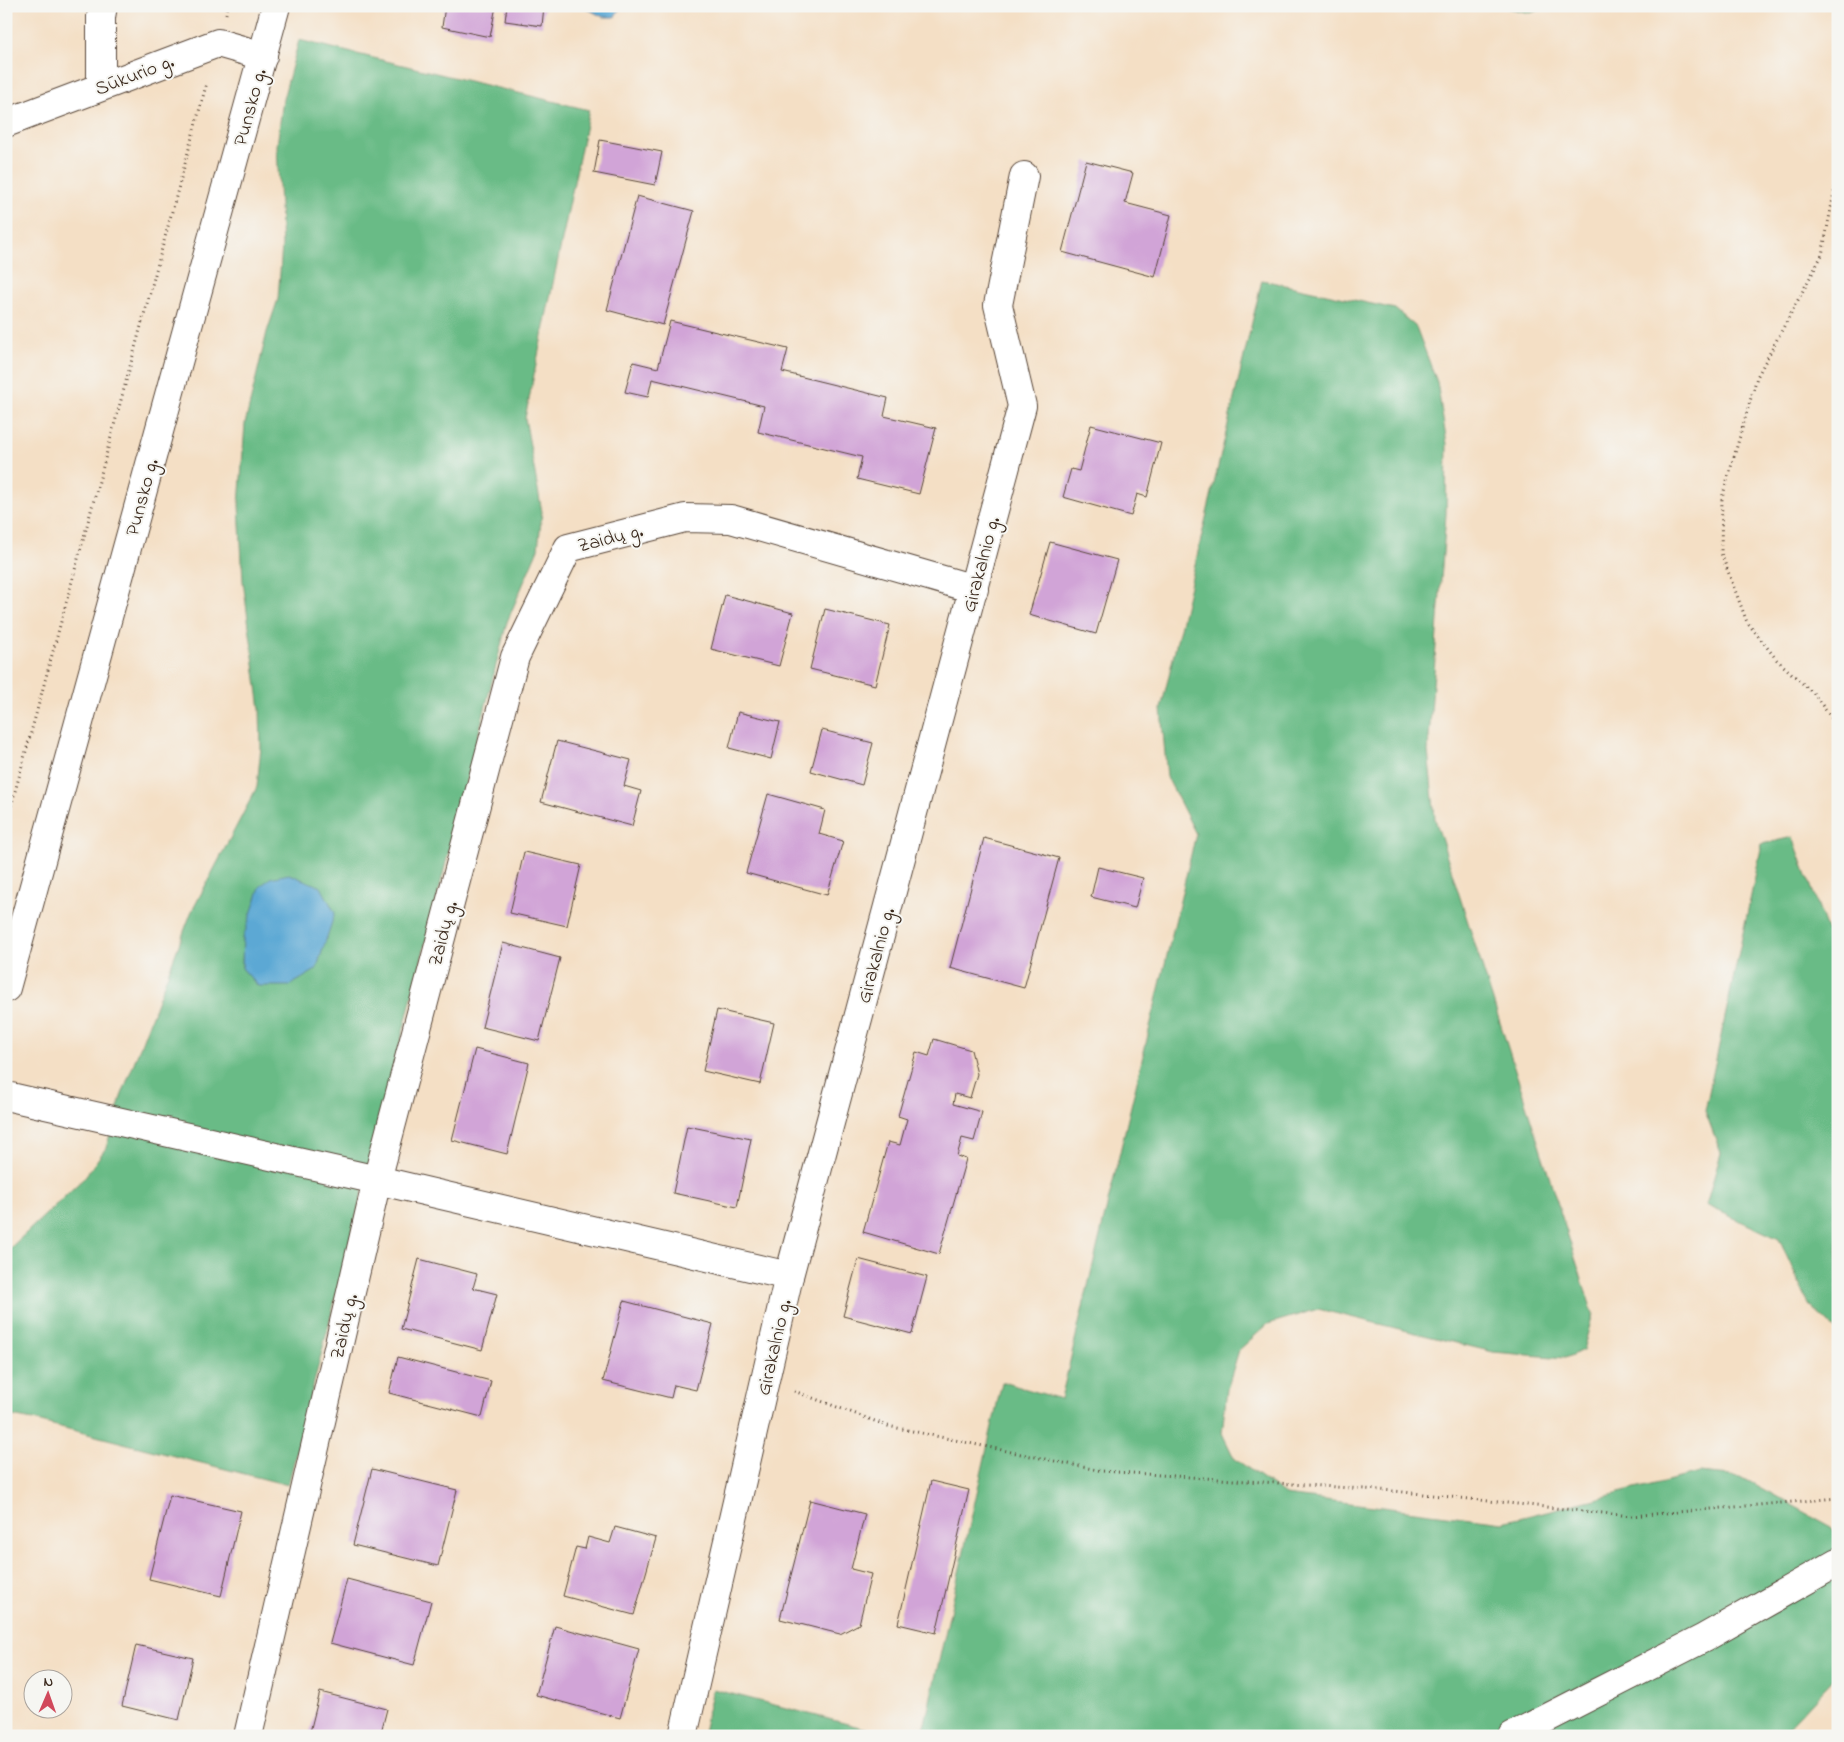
<svg xmlns="http://www.w3.org/2000/svg" width="1844" height="1742" font-family="'Indie Flower',sans-serif">
  <style>
    .forest { fill: #69bb86; stroke: #527252; fill-rule: evenodd }
    .water { fill: #5ba8d4; stroke: #4b6979 }
    .building { fill: #d1a4d7 }
    .lines { fill: none; stroke-linecap: round; stroke-linejoin: round }
    .street-casing { stroke: #574537; stroke-width: 30 }
    .primary-casing { stroke: #574537; stroke-width: 30 }
    .path { stroke: #574537; stroke-width: 3; stroke-dasharray: 1 4; stroke-linecap: butt }
    .street { stroke: #fff; stroke-width: 28 }
    .primary { stroke: #fff; stroke-width: 28 }
    .labels { text-anchor: middle; stroke-width: 4; stroke-linejoin: round; paint-order: stroke }
    .street-label { font-size: 20px; fill: #3b2a1e; stroke: #f6f6f2 }
  </style>
  <rect width="100%" height="100%" fill="#f6f6f2"/>
  <filter id="ink" filterUnits="userSpaceOnUse"><feTurbulence type="fractalNoise" baseFrequency=".02" numOctaves="2"/><feDisplacementMap in="SourceGraphic" scale="10" xChannelSelector="R" yChannelSelector="G"/><feConvolveMatrix kernelMatrix="1 2 1 2 8 2 1 2 1" color-interpolation-filters="sRGB"/></filter>
  <filter id="wash" filterUnits="userSpaceOnUse"><feTurbulence type="fractalNoise" baseFrequency=".0096" numOctaves="4" result="noise"/><feDisplacementMap in="SourceGraphic" scale="20" xChannelSelector="R" yChannelSelector="G"/><feGaussianBlur stdDeviation="1.12" result="paint"/><feColorMatrix in="noise" values="0 0 0 0 0 0 0 0 0 0 0 0 0 0 0 0 0 1.4 0 .05"/><feComposite in="paint" operator="in"/></filter>
  <g filter="url(#wash)">
    <rect width="100%" height="100%" fill="#f4dfc5"/>
    <!-- forest -->
    <g class="forest">
      <polygon points="1500,6 1553,6 1530,13"/>
      <path d="M299,40L589,110L525,418L542,512L538,549L507,622L288,1485L33,1420L6,1415V1252L84,1178L106,1148L121,1097L191,913L257,787L261,747L260,709L243,581L239,505L245,424L267,332L278,299L282,246L277,146L283,99ZM243,938L258,986L242,968Z"/>
      <polygon points="1262,280 1395,309 1416,327 1437,382 1447,444 1446,514 1428,751 1435,819 1593,1314 1583,1350 1565,1358 1493,1352 1318,1309 1268,1324 1239,1350 1227,1389 1222,1433 1234,1458 1285,1495 1503,1522 1699,1473 1741,1477 1832,1527 1838,1534 1838,1674 1780,1736 922,1736 1002,1382 1061,1399 1196,834 1167,777 1161,709"/>
      <polygon points="1793,837 1838,960 1838,1332 1809,1305 1779,1239 1706,1205 1721,1153 1705,1111 1762,844"/>
      <polygon points="713,1689 894,1736 702,1736"/>
    </g>
    <!-- water -->
    <g class="water">
      <polygon points="582,6 621,6 615,17 603,17"/>
      <polygon points="289,874 321,887 335,913 316,970 289,986 258,986 242,968 243,938 260,887 270,878"/>
    </g>
    <g id="blocks">
      <!-- building -->
      <g class="building">
        <polygon points="445,6 496,6 490,37 442,27"/>
        <polygon points="507,6 544,6 542,26 505,21"/>
        <polygon points="600,140 662,152 655,185 594,173"/>
        <polygon points="1086,161 1133,173 1125,203 1171,215 1155,277 1062,252"/>
        <polygon points="637,196 694,211 663,325 607,310"/>
        <polygon points="670,321 788,349 782,372 888,398 884,416 936,428 919,494 857,479 862,457 758,432 764,406 652,379 648,397 625,392 633,362 658,368"/>
        <polygon points="1091,425 1161,443 1147,497 1137,494 1131,516 1063,497 1071,469 1079,471"/>
        <polygon points="1050,542 1117,560 1096,634 1029,615"/>
        <polygon points="725,595 793,613 779,666 711,649"/>
        <polygon points="825,609 890,625 875,685 810,669"/>
        <polygon points="738,712 780,722 771,759 729,748"/>
        <polygon points="822,730 873,743 862,785 811,771"/>
        <polygon points="557,741 631,760 624,786 641,791 632,826 541,802"/>
        <polygon points="768,794 825,810 819,834 843,841 827,895 746,873"/>
        <polygon points="984,838 1059,858 1024,988 950,968"/>
        <polygon points="524,852 581,865 567,926 510,913"/>
        <polygon points="1098,867 1143,878 1135,908 1091,897"/>
        <polygon points="503,943 560,958 539,1041 482,1027"/>
        <polygon points="717,1010 774,1023 760,1084 703,1071"/>
        <polygon points="934,1039 971,1050 977,1074 970,1098 955,1094 953,1104 982,1112 974,1141 962,1138 957,1156 966,1159 939,1254 863,1232 888,1142 900,1145 907,1119 898,1116 916,1052 929,1056"/>
        <polygon points="475,1049 529,1063 507,1154 452,1140"/>
        <polygon points="687,1126 751,1139 737,1207 673,1193"/>
        <polygon points="419,1259 477,1274 473,1288 497,1294 482,1350 401,1329"/>
        <polygon points="858,1259 927,1277 912,1334 843,1316"/>
        <polygon points="624,1301 713,1324 696,1390 674,1385 671,1398 603,1381"/>
        <polygon points="398,1357 491,1381 482,1417 389,1393"/>
        <polygon points="372,1469 457,1490 438,1566 353,1545"/>
        <polygon points="931,1481 969,1490 936,1633 898,1624"/>
        <polygon points="170,1495 241,1511 221,1596 149,1579"/>
        <polygon points="810,1500 865,1514 851,1569 871,1574 859,1624 840,1634 780,1619"/>
        <polygon points="615,1527 656,1538 634,1615 563,1596 576,1547 585,1549 588,1537 610,1543"/>
        <polygon points="347,1579 431,1601 414,1665 330,1643"/>
        <polygon points="555,1626 639,1649 620,1718 536,1695"/>
        <polygon points="136,1645 193,1658 179,1720 122,1706"/>
        <polygon points="320,1692 387,1709 380,1736 309,1736"/>
      </g>
    </g>
  </g>
  <g filter="url(#ink)">
    <use href="#blocks" fill-opacity="0" stroke="#574537" stroke-width="1"/>
    <g class="lines">
      <!-- street casing -->
      <g class="street-casing">
        <g id="street">
          <polyline points="101,86 101,17 103,6"/>
          <polyline points="6,123 218,43 263,56"/>
          <polyline points="6,1096 377,1180 789,1276"/>
          <polyline points="248,1736 377,1180 515,657 568,548 685,518 731,519 974,589"/>
          <polyline points="683,1736 789,1276 1022,406 998,305 1024,176"/>
          <polyline points="1512,1736 1704,1638 1838,1562"/>
        </g>
      </g>
      <!-- primary casing -->
      <g class="primary-casing">
        <polyline id="primary" points="6,988 276,6"/>
      </g>
      <!-- path -->
      <g class="path">
        <polyline points="226,14 228,6"/>
        <polyline points="1838,172 1822,255 1757,377 1722,498 1721,553 1747,622 1777,660 1814,694 1838,727"/>
        <polyline points="6,825 207,82"/>
        <polyline points="794,1391 888,1426 1102,1471 1394,1491 1631,1516 1838,1498"/>
      </g>
      <!-- street -->
      <use href="#street" class="street"/>
      <!-- primary -->
      <use href="#primary" class="primary"/>
    </g>
  </g>
  <g class="labels">
    <!-- street labels -->
    <g class="street-label">
      <text transform="translate(134 74) rotate(-21)" y="7">Sūkurio g.</text>
      <text transform="translate(249 107) rotate(-75)" y="7">Punsko g.</text>
      <text transform="translate(141 497) rotate(-75)" y="7">Punsko g.</text>
      <text transform="translate(610 537) rotate(-14)" y="7">Zaidų g.</text>
      <text transform="translate(980 564) rotate(-75)" y="7">Girakalnio g.</text>
      <text transform="translate(442 933) rotate(-75)" y="7">Zaidų g.</text>
      <text transform="translate(875 955) rotate(-75)" y="7">Girakalnio g.</text>
      <text transform="translate(343 1326) rotate(-77)" y="7">Zaidų g.</text>
      <text transform="translate(773 1347) rotate(-77)" y="7">Girakalnio g.</text>
    </g>
  </g>
  <!-- margin -->
  <rect width="1844" height="1742" fill="none" stroke="#f6f6f2" stroke-width="25"/>
  <!-- north arrow -->
  <g transform="translate(48 1694) rotate(2)"><circle r="24" fill="#f6f6f2" stroke="#aba49d"/>
  <path d="M0-4L9 19L0 12L-9 19Z" fill="#d1495b"/>
  <text y="-8" font-size="14" font-weight="bold" text-anchor="middle" fill="#3b2a1e">N</text>
  </g>
</svg>
